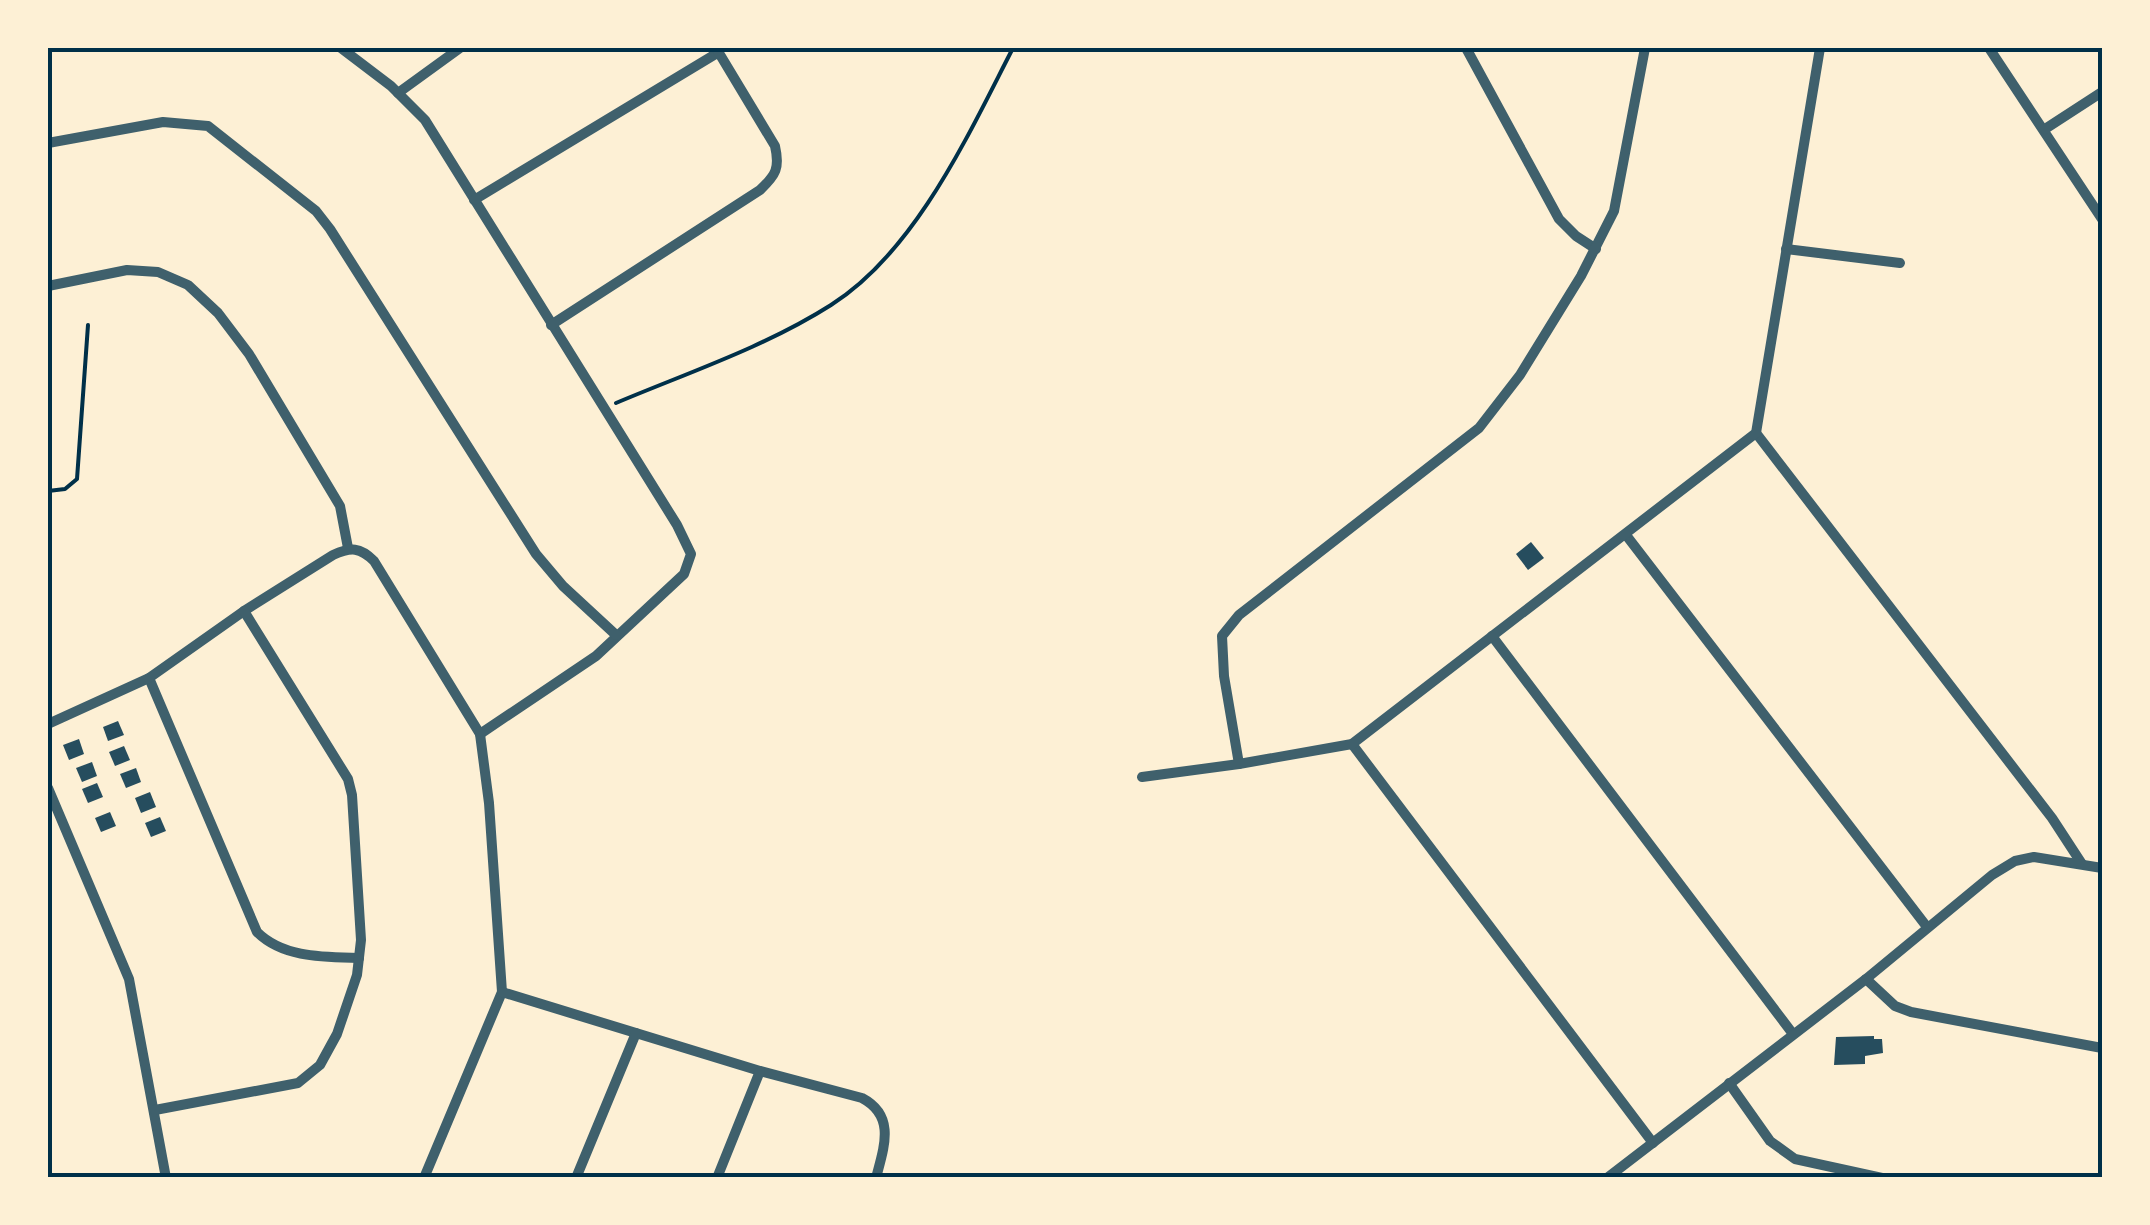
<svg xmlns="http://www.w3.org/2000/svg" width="2150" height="1225" font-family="'Titillium Web',sans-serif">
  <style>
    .building { fill: #264d5e }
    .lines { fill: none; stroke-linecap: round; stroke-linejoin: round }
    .path { stroke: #003049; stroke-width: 4 }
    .minor { stroke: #3f606c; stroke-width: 10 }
    .neatline { fill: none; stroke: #003049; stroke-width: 4 }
  </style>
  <rect width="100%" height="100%" fill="#fdf0d5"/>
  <!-- building -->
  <g class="building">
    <polygon points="1531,542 1544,558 1528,570 1516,554"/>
    <polygon points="118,721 124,735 108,741 103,727"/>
    <polygon points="79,739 84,754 69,760 63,745"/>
    <polygon points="124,746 130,760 115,766 109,752"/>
    <polygon points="92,762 97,776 82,782 76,768"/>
    <polygon points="136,768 141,782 126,788 120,774"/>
    <polygon points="97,783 103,797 88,803 82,789"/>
    <polygon points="150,792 156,807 141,813 135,798"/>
    <polygon points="110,812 116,826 101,832 95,818"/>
    <polygon points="160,817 166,831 151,837 145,823"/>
    <polygon points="1874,1036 1874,1039 1882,1039 1883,1053 1865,1056 1865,1064 1834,1065 1836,1037"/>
  </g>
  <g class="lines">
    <!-- path -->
    <g class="path">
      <path d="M616,403C687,373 765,347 831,305C916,251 968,135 1013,48"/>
      <polyline points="48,491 65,489 77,479 88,325"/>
    </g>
    <!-- minor -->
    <g class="minor">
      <polyline points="341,48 391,86 425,120 677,525 691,554 684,574 596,656 480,734"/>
      <polyline points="1466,48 1559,219 1576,236 1596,249"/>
      <polyline points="1989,48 2102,219"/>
      <polyline points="398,93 460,48"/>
      <polyline points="2045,129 2102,92"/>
      <polyline points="48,143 163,122 208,126 316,211 330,229 536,554 563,586 616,635"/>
      <polyline points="474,200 719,52"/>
      <polyline points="1786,249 1900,263"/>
      <polyline points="48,286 127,270 158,272 188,285 218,313 249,354 340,506 348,548"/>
      <path d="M551,325L760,190C776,175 780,168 775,146L716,48"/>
      <polyline points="1756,433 2052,818 2082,864"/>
      <polyline points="1626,535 1927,927"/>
      <polyline points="1492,636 1793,1034"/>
      <path d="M149,678L257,932C283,958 324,957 359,958"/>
      <path d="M48,724L149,678L244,611L333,555C351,547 360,547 374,561L480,734L489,803L502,992L424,1178"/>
      <polyline points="1352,744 1653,1143"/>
      <polyline points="1239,764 1224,676 1222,636 1239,615 1479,428 1520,375 1581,276 1614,211 1645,48"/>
      <polyline points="1142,777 1239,764 1352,744 1756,433 1820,48"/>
      <polyline points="48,788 129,979 166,1178"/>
      <polyline points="1866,979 1895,1006 1911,1012 2102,1048"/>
      <path d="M502,992L760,1071L862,1098C896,1116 884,1147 876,1178"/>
      <polyline points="1729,1083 1770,1141 1795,1159 1882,1178"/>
      <polyline points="155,1110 298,1083 320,1065 337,1034 357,975 361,940 352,795 348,779 244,611"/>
      <polyline points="576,1178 636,1033"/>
      <polyline points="717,1178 760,1071"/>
      <polyline points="1607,1178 1866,979 1992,875 2015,861 2034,857 2102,868"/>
    </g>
  </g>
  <!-- border -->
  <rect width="2150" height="1225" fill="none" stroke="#fdf0d5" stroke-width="100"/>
  <rect x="50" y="50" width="2050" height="1125" class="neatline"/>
</svg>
